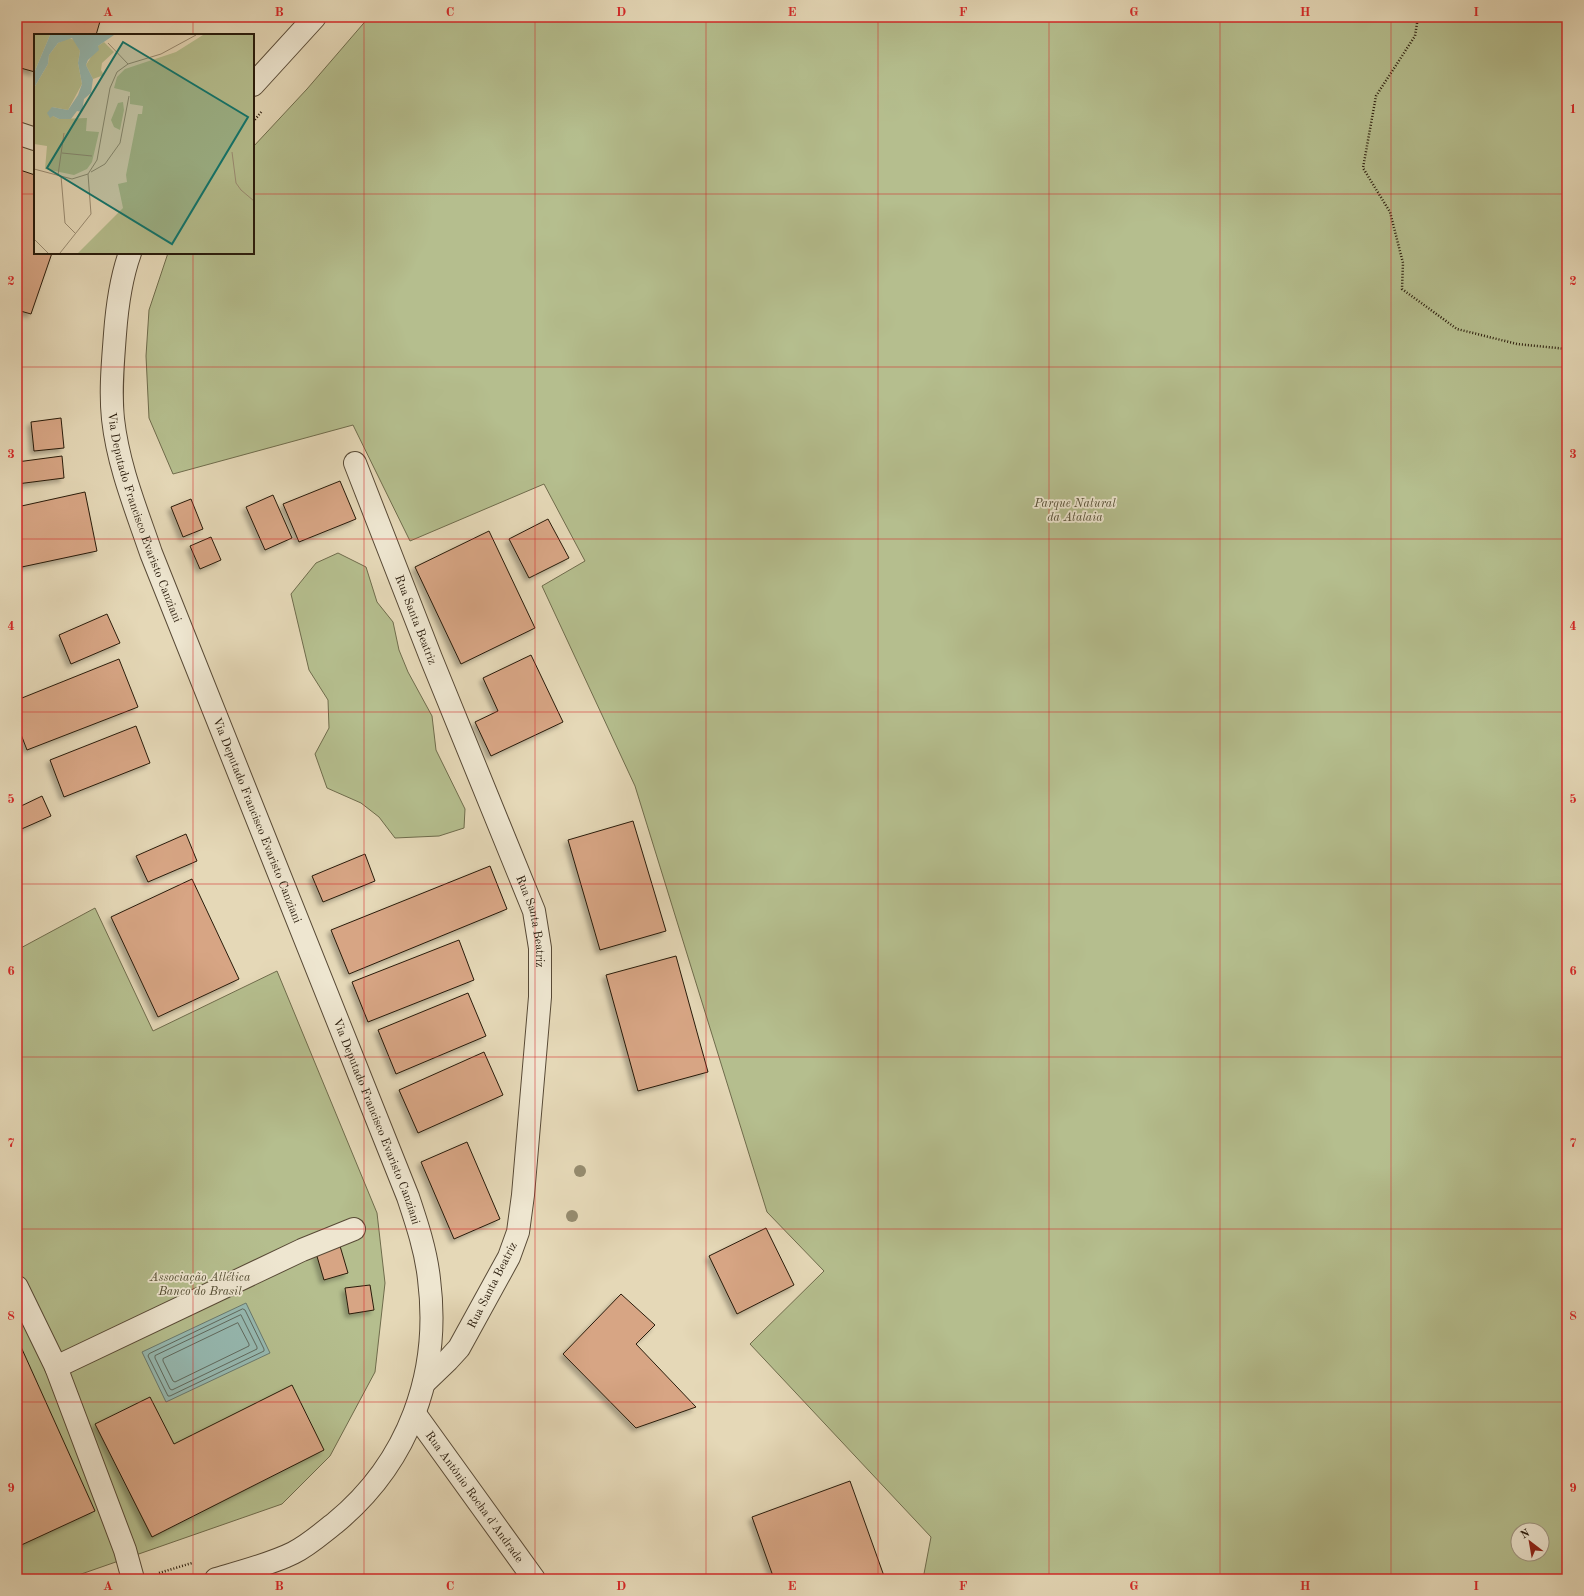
<svg xmlns="http://www.w3.org/2000/svg" width="1584" height="1596" font-family="'Old Standard TT',serif">
  <style>
    .green { fill: #b5be8e; stroke: #6f6c4c; fill-rule: evenodd }
    .water { fill: #96b9b1; stroke: #6a7a6f }
    .lines { fill: none; stroke-linecap: round; stroke-linejoin: round }
    .shore { stroke: #606a5e; stroke-width: 1 }
    .building { fill: #d7a584; stroke: #291b0b; filter: url(#shadow) }
    .minor-casing { stroke: #584a36; stroke-width: 24 }
    .path { stroke: #291b0b; stroke-width: 2.5; stroke-dasharray: 1 2; stroke-linecap: butt }
    .minor { stroke: #eee6d0; stroke-width: 22 }
    .tree { fill: #958b6e }
    .grid { fill: none; stroke: #d62828; stroke-width: 1; stroke-opacity: 0.55 }
    .labels { text-anchor: middle; stroke-width: 3.5; stroke-linejoin: round; paint-order: stroke }
    .park-label { font-size: 12px; font-style: italic; fill: #534c32; stroke: #eee6d0 }
    .street-label { font-size: 12px; fill: #291b0b; stroke: #eee6d0 }
    .inset-road { fill: none; stroke: #9a8c72; stroke-width: 1 }
    .view { fill: #0f766e; fill-opacity: 0.15; stroke: #0f766e; stroke-width: 2 }
    .inset-edge { fill: none; stroke: #291b0b; stroke-width: 2 }
    .neatline { fill: none; stroke: #d62828; stroke-width: 1.5 }
    .grid-label { font-size: 13px; text-anchor: middle; font-weight: bold; fill: #d62828 }
  </style>
  <defs>
    <filter id="shadow"><feDropShadow dx="-3.5" dy="3.5" stdDeviation="2" flood-color="#0004"/></filter>
  </defs>
  <rect width="100%" height="100%" fill="#e5d8b7"/>
  <filter id="stains"><feTurbulence type="fractalNoise" baseFrequency=".005" numOctaves="4"/><feColorMatrix values="0 0 0 0 .2 0 0 0 0 .09 0 0 0 0 .02 0 0 0 .5 -.17"/></filter>
  <radialGradient id="worn" r=".72"><stop offset=".6" stop-color="#630" stop-opacity="0"/><stop offset="1" stop-color="#630" stop-opacity=".3"/></radialGradient>
  <!-- green -->
  <g class="green">
    <path d="M369,17H1567V1579H923L931,1537L750,1344L824,1271L767,1212L635,786L542,586L585,561L544,484L410,541L353,425L173,474L149,418L146,356L149,310L168,253H253V147L307,89ZM1518,1530H1542V1554H1518Z"/>
    <polygon points="338,553 366,567 377,602 393,622 399,650 408,672 432,716 436,750 465,809 464,828 439,836 395,838 379,817 361,803 327,788 315,754 329,728 328,700 309,670 291,594 316,563"/>
    <polygon points="95,908 153,1031 277,971 377,1213 385,1283 375,1372 330,1456 282,1504 67,1579 17,1579 17,950"/>
  </g>
  <!-- water -->
  <polygon class="water" points="246,1303 270,1353 166,1402 142,1352"/>
  <g class="lines">
    <!-- shore -->
    <g class="shore">
      <polygon points="243,1309 245,1310 264,1349 264,1351 170,1396 168,1396 148,1356 149,1354"/>
      <polygon points="241,1315 257,1347 257,1349 172,1390 170,1389 155,1358 155,1356"/>
      <polygon points="238,1323 249,1344 249,1346 175,1382 173,1381 163,1361 163,1359"/>
    </g>
  </g>
  <!-- building -->
  <g class="building">
    <polygon points="17,17 96,17 101,18 96,35 35,35 35,72 17,67"/>
    <polygon points="17,169 35,175 35,253 52,253 31,314 17,310"/>
    <polygon points="61,418 64,448 34,451 31,422"/>
    <polygon points="62,456 64,478 17,484 17,462"/>
    <polygon points="340,481 356,519 299,542 283,504"/>
    <polygon points="85,492 97,551 17,568 17,507"/>
    <polygon points="273,495 292,538 265,550 246,507"/>
    <polygon points="191,499 203,529 183,537 171,507"/>
    <polygon points="548,519 569,558 529,578 509,539"/>
    <polygon points="489,531 535,628 461,664 415,567"/>
    <polygon points="211,537 221,560 200,569 190,546"/>
    <polygon points="107,614 120,643 71,664 59,635"/>
    <polygon points="531,655 563,722 491,756 475,722 498,711 483,678"/>
    <polygon points="119,659 138,707 27,750 17,724 17,700"/>
    <polygon points="136,726 150,763 64,797 50,760"/>
    <polygon points="42,796 51,816 17,831 17,808"/>
    <polygon points="633,821 666,931 600,950 568,840"/>
    <polygon points="186,834 197,861 148,882 136,856"/>
    <polygon points="365,854 375,881 323,902 312,876"/>
    <polygon points="490,866 507,909 349,974 331,930"/>
    <polygon points="192,879 239,979 158,1017 111,917"/>
    <polygon points="459,940 474,980 368,1022 352,982"/>
    <polygon points="676,956 708,1072 638,1091 606,975"/>
    <polygon points="468,993 486,1036 396,1074 378,1030"/>
    <polygon points="484,1052 503,1095 418,1133 399,1090"/>
    <polygon points="467,1142 500,1219 454,1239 421,1162"/>
    <polygon points="766,1228 794,1285 737,1314 709,1256"/>
    <polygon points="340,1246 348,1273 324,1280 316,1253"/>
    <polygon points="370,1285 374,1310 349,1314 345,1288"/>
    <polygon points="621,1294 655,1325 636,1344 696,1407 636,1428 563,1354"/>
    <polygon points="17,1338 95,1511 17,1547"/>
    <polygon points="292,1385 324,1450 152,1537 95,1424 150,1397 174,1444"/>
    <polygon points="850,1481 884,1576 876,1579 774,1579 752,1517"/>
  </g>
  <g class="lines">
    <!-- minor casing -->
    <g class="minor-casing">
      <g id="minor">
        <polyline points="253,85 315,17"/>
        <polyline points="17,133 35,139"/>
        <path id="s1" d="M130,253C121,278 117,307 115,334C113,361 110,391 113,419C118,465 136,509 151,553L408,1197C417,1224 426,1251 429,1279C441,1373 409,1462 335,1523C322,1533 309,1545 293,1553C271,1564 240,1572 216,1579"/>
        <path id="s2" d="M355,463L431,658L534,911L540,948V997L523,1195L518,1232L509,1257L459,1348L448,1360L424,1383"/>
        <polyline points="17,1287 56,1367 125,1550 133,1579"/>
        <polyline points="56,1367 302,1250 354,1229"/>
        <path id="s3" d="M415,1414L534,1579"/>
      </g>
    </g>
    <!-- path -->
    <g class="path">
      <polyline points="1418,17 1415,36 1376,96 1363,168 1390,212 1403,263 1402,289 1457,329 1517,344 1567,349"/>
      <polyline points="253,122 262,111"/>
      <polyline points="159,1573 192,1563"/>
    </g>
    <!-- minor -->
    <use href="#minor" class="minor"/>
  </g>
  <!-- trees -->
  <g class="tree">
    <circle cx="580" cy="1171" r="6"/>
    <circle cx="572" cy="1216" r="6"/>
  </g>
  <!-- grid -->
  <path class="grid" d="M193,17V35M364,17V1579M535,17V1579M706,17V1579M878,17V1579M1049,17V1579M1220,17V1579M1391,17V1579M17,194H35M253,194H1567M193,253V1579M17,367H1567M17,539H1567M17,712H1567M17,884H1567M17,1057H1567M17,1229H1567M17,1402H1567"/>
  <g class="labels">
    <!-- park labels -->
    <g class="park-label">
      <text x="1075" y="507">Parque Natural<tspan x="1075" dy="14">da Atalaia</tspan></text>
      <text x="200" y="1281">Associação Atlética<tspan x="200" dy="14">Banco do Brasil</tspan></text>
    </g>
    <!-- street labels -->
    <g class="street-label">
      <text dy="4" stroke="none"><textPath href="#s1" startOffset="271">Via Deputado Francisco Evaristo Canziani</textPath></text>
      <text dy="4" stroke="none"><textPath href="#s2" startOffset="168">Rua Santa Beatriz</textPath></text>
      <text dy="4" stroke="none"><textPath href="#s1" startOffset="595">Via Deputado Francisco Evaristo Canziani</textPath></text>
      <text dy="4" stroke="none"><textPath href="#s2" startOffset="492">Rua Santa Beatriz</textPath></text>
      <text dy="4" stroke="none"><textPath href="#s1" startOffset="919">Via Deputado Francisco Evaristo Canziani</textPath></text>
      <text transform="translate(492 1285) rotate(-63)" y="4">Rua Santa Beatriz</text>
      <text dy="4" stroke="none"><textPath href="#s3" startOffset="102">Rua Antônio Rocha d'Andrade</textPath></text>
    </g>
  </g>
  <!-- overview -->
  <g transform="translate(34 34)">
    <rect width="220" height="220" fill="#e5d8b7"/>
    <path d="M0,1H16L0,39ZM169,1H220V219H44L89,174L84,150L93,148L92,141L104,80H108L109,72L96,70V58L80,54L83,43L91,35L142,18ZM34,4L41,6L46,17L44,29L48,50L34,76L18,73L19,82L25,85L53,84L52,97L65,98L58,128L53,135L40,141L11,135L13,112L0,110V54L14,30L15,21L24,9ZM70,8L80,18L68,29L67,36L70,41L59,45L52,31L64,12ZM89,68L90,76L86,96L80,93L77,86L84,69Z" fill="#b5be8e"/>
    <path d="M16,1H80L64,12L65,16L54,26L52,31L59,45L57,59L50,65L48,78L43,77L37,85H25L19,82L16,84L13,79L18,73L34,76L44,61L48,50L44,29L46,17L38,4L24,9L15,21L14,30L0,54V39Z" fill="#96b9b1"/>
    <path class="inset-road" d="M74,9L94,30M198,118L202,149L207,156L220,167M28,119L58,122M0,135L38,145L54,140L63,126L76,54L83,38L94,30L127,20L162,1M57,138L71,130L86,109L95,62M24,141L30,99M27,142L31,189L42,200M0,205L14,219M26,219L57,180L54,140"/>
    <path class="view" d="M89,8L214,83L138,210L13,134Z"/>
    <rect width="220" height="220" class="inset-edge"/>
  </g>
  <!-- margin -->
  <rect width="1584" height="1596" fill="none" stroke="#e5d8b7" stroke-width="44"/>
  <!-- north arrow -->
  <g transform="translate(1530 1542) rotate(329)"><circle r="19" fill="#eee6d0" stroke="#9f9581"/>
  <path d="M0-3L7 15L0 10L-7 15Z" fill="#8f2418"/>
  <text y="-6" font-size="11" font-weight="bold" text-anchor="middle" fill="#291b0b">N</text>
  </g>
  <rect x="22" y="22" width="1540" height="1552" class="neatline"/>
  <g class="grid-label">
    <text x="108" y="16">A</text>
    <text x="279" y="16">B</text>
    <text x="450" y="16">C</text>
    <text x="621" y="16">D</text>
    <text x="792" y="16">E</text>
    <text x="963" y="16">F</text>
    <text x="1134" y="16">G</text>
    <text x="1305" y="16">H</text>
    <text x="1476" y="16">I</text>
    <text x="11" y="113">1</text>
    <text x="1573" y="113">1</text>
    <text x="11" y="285">2</text>
    <text x="1573" y="285">2</text>
    <text x="11" y="458">3</text>
    <text x="1573" y="458">3</text>
    <text x="11" y="630">4</text>
    <text x="1573" y="630">4</text>
    <text x="11" y="803">5</text>
    <text x="1573" y="803">5</text>
    <text x="11" y="975">6</text>
    <text x="1573" y="975">6</text>
    <text x="11" y="1147">7</text>
    <text x="1573" y="1147">7</text>
    <text x="11" y="1320">8</text>
    <text x="1573" y="1320">8</text>
    <text x="11" y="1492">9</text>
    <text x="1573" y="1492">9</text>
    <text x="108" y="1590">A</text>
    <text x="279" y="1590">B</text>
    <text x="450" y="1590">C</text>
    <text x="621" y="1590">D</text>
    <text x="792" y="1590">E</text>
    <text x="963" y="1590">F</text>
    <text x="1134" y="1590">G</text>
    <text x="1305" y="1590">H</text>
    <text x="1476" y="1590">I</text>
  </g>
  <rect width="100%" height="100%" filter="url(#stains)"/>
  <rect width="100%" height="100%" fill="url(#worn)"/>
</svg>
